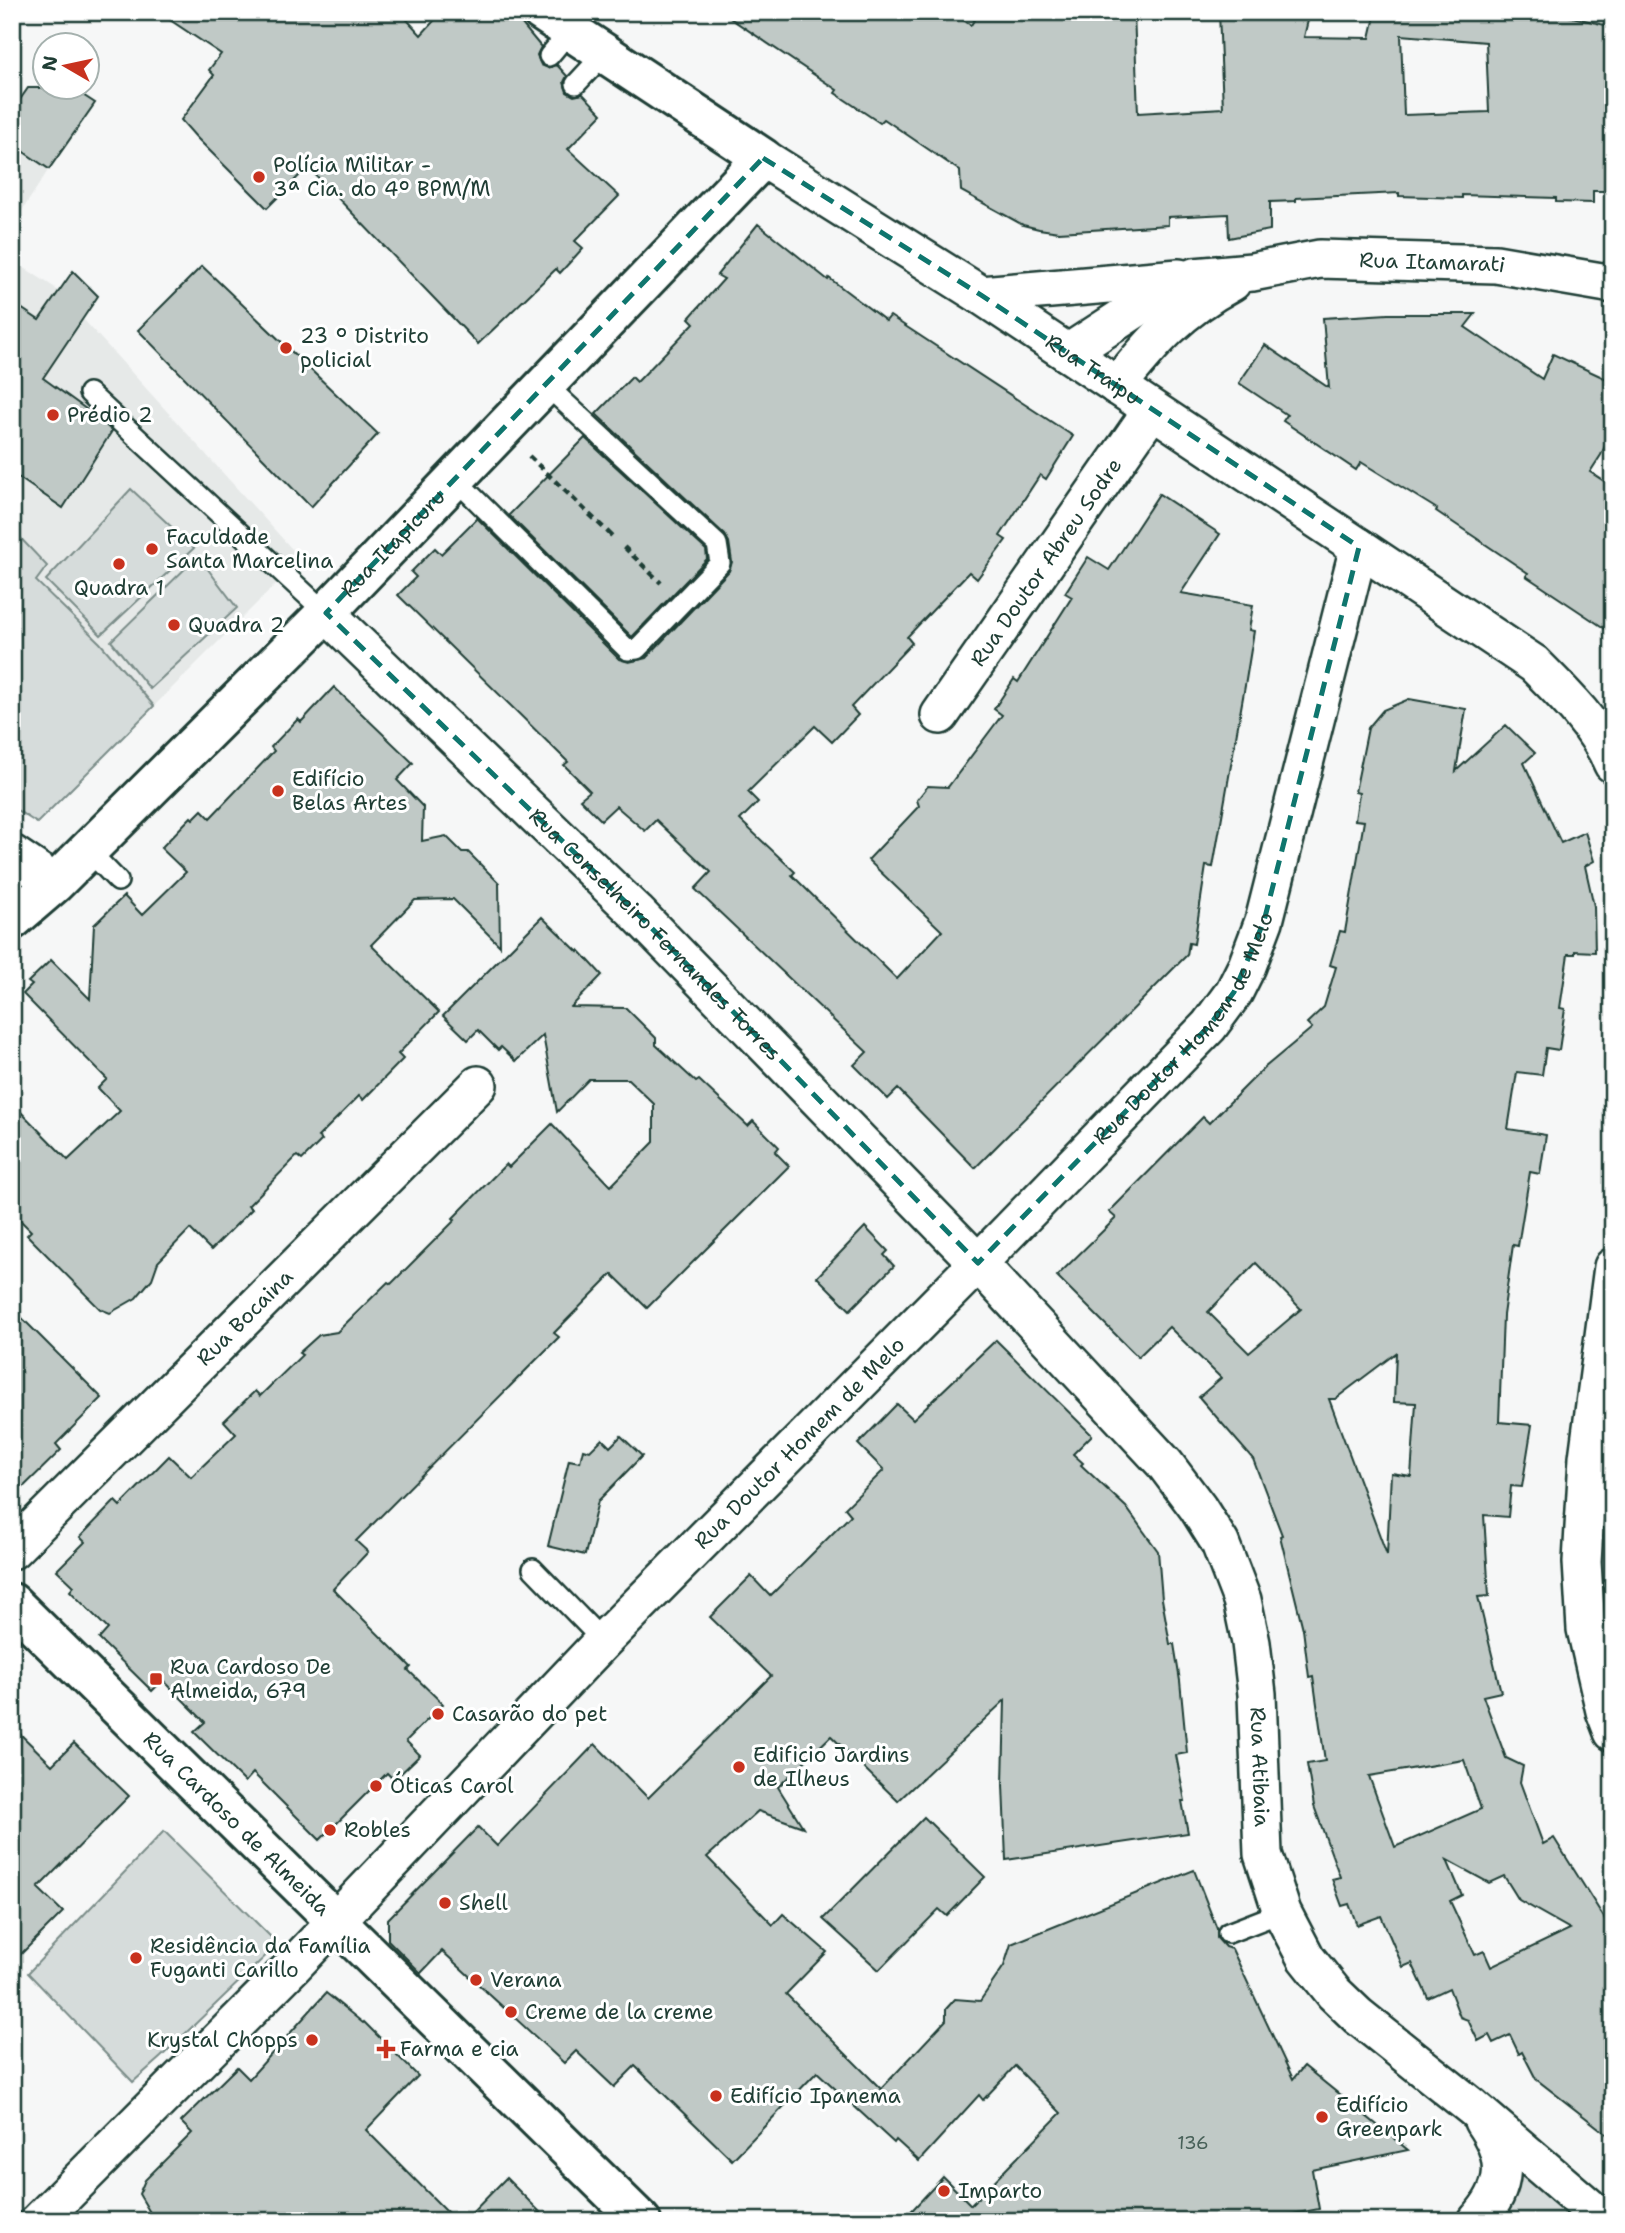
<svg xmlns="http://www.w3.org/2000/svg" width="1625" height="2233" font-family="'Shantell Sans',sans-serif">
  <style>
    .built { fill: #e6e9e8 }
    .green { fill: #d6dcdb; stroke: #7a8c88; stroke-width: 2 }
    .building { fill: #c0c9c6; stroke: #1f3d34; stroke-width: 2; fill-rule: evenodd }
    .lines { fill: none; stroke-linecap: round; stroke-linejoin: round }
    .service-casing { stroke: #1f3d34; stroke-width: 24 }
    .minor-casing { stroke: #1f3d34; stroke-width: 42 }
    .tertiary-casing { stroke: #1f3d34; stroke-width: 44 }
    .secondary-casing { stroke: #1f3d34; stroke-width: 44 }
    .path { stroke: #1f3d34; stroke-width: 4.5; stroke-dasharray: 7 5; stroke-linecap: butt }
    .service { stroke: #fff; stroke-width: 19 }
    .minor { stroke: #fff; stroke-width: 37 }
    .tertiary { stroke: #fff; stroke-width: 38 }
    .secondary { stroke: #fff; stroke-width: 38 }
    .marked { fill: none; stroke: #0f766e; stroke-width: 5; stroke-dasharray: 14 9; stroke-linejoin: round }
    .poi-dot { fill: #c8321e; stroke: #fff; stroke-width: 2.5 }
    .labels { text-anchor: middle; stroke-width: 6; stroke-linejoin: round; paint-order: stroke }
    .number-label { font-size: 18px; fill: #476058 }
    .poi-label { font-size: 21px; fill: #1f3d34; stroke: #fff; text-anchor: start }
    .street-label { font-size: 21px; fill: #1f3d34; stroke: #fff }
  </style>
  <rect width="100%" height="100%" fill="#f6f7f7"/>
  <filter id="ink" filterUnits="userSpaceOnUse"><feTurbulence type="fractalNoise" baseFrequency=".0143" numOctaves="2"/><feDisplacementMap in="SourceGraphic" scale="14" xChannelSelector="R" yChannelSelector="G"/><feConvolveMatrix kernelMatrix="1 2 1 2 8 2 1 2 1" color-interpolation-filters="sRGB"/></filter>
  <g filter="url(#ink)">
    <!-- built -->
    <g class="built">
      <polygon points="12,144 49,169 12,226"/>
      <polygon points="12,260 54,287 301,559 37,823 12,807"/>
    </g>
    <!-- green -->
    <g class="green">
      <polygon points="131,489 194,548 101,635 46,580"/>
      <polygon points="12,529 47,566 36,581 100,643 154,706 37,823 12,807"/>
      <polygon points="198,556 237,608 150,689 111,641"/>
      <polygon points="164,1831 278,1944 161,2057 133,2082 28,1973"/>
      <polygon points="1517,2158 1592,2221 1490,2221"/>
    </g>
    <!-- building -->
    <g class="building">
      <polygon points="158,12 400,12 421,35 442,12 512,12 541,47 537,55 541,65 548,68 557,65 567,76 564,82 567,92 574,96 583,94 602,114 568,149 619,196 575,241 583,248 560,273 556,269 478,344 308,167 267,208 196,137 181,120 214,75 209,70 221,54"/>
      <path d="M721,12H951L971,25L979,12H1134L1138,113L1223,108L1219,12H1310L1304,37L1370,38L1376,12H1552L1613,27V191H1593V203L1556,202V198L1462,195V198L1399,196V193L1296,198V201L1270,202V230L1229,238L1228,214L1168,217V225L1059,232L1039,229L1023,225L961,191L960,171L884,119L880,123L835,93L837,90ZM1401,35L1486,42L1489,112L1404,115Z"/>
      <polygon points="28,88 72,88 95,103 49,169 12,144 12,111"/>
      <polygon points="758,224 828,280 829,278 886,321 890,316 1073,436 1046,479 1040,475 1000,536 1006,540 977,579 969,572 907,637 912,643 851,707 858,715 832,742 815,726 748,792 758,802 740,820 795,872 792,875 897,979 942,931 868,860 919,806 917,800 928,786 948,787 1002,715 994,709 1014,679 1018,682 1072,597 1065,593 1088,557 1109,570 1159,494 1220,534 1181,593 1253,605 1249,630 1254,631 1246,680 1213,867 1206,866 1194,944 1189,943 1187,955 975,1168 898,1089 888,1099 854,1065 867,1052 695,889 711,872 656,820 645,831 616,806 601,820 580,799 590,791 564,765 568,762 398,595 416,577 411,572 435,548 441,554 477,518 619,659 629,662 646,658 729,571 732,562 729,542 725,535 596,414 632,377 637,382 694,323 689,318 724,279 717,275"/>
      <polygon points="202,266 378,434 311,507 138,330"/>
      <polygon points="73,271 98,296 43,378 97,417 112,431 63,508 12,473 12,302 39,320"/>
      <polygon points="1388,314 1475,314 1465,327 1542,379 1553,354 1613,382 1613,428 1601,455 1590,472 1613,487 1613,634 1526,576 1528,573 1436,511 1437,509 1361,462 1356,470 1283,421 1287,415 1239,383 1265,345 1329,388 1323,318"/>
      <polygon points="585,438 706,550 707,559 632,637 509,515"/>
      <polygon points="334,687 413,763 397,780 423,807 422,841 446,836 462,852 468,852 499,883 500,946 453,899 415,900 371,945 439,1012 398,1054 403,1059 363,1100 359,1096 318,1137 322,1140 302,1160 297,1156 248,1206 252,1209 211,1250 190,1229 158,1262 152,1279 136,1298 110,1313 100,1309 27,1235 31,1231 12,1212 12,1103 68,1160 120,1111 98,1088 107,1079 23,994 32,985 28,982 51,960 90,999 94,925 124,896 142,915 186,872 161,848 191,817 193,819 202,810 210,818 274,751 271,747 298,719 301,722"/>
      <path d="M1409,699L1466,709L1456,771L1506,725L1535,753L1524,763L1561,843L1585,832L1594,861L1585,866L1594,906L1595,952L1575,951V954H1568L1560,1008L1565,1009L1559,1050L1546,1048L1542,1075L1517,1072L1508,1129L1546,1135L1540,1174L1530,1172L1518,1246L1513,1245L1503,1315L1499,1422L1532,1425L1522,1487L1511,1486L1508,1517L1484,1515L1489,1596L1478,1597L1501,1692L1483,1696L1506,1758L1523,1766L1520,1782L1543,1844L1554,1838L1613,1932V2139L1536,2079L1522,2052L1519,2054L1510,2035L1493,2043L1489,2035L1478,2041L1468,2020L1460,2017L1449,1988L1428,1998L1412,1963L1403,1967L1381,1916L1357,1925L1349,1904L1342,1906L1332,1879L1340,1877L1314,1806L1307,1764L1325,1761L1313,1676L1309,1677L1303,1629L1280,1536L1282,1535L1253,1459L1199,1397L1221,1378L1169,1327L1138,1357L1057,1276L1116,1218L1109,1212L1203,1117L1209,1123L1264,1068L1312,1028L1307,1023L1324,1007L1336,967L1330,965L1340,931L1345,932L1364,821L1355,820L1359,793L1355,792L1368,728L1383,710ZM1256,1263L1301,1309L1249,1353L1208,1312ZM1396,1353L1394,1402L1416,1403L1411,1476L1391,1473L1387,1555L1329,1399H1335ZM1464,1760L1481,1809L1395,1847L1369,1776ZM1447,1860L1489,1883L1504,1876L1519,1900L1570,1929L1491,1967L1484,1951L1475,1955L1450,1901L1462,1895Z"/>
      <polygon points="542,917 578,952 579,950 602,975 571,1007 626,1008 656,1038 656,1045 696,1082 699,1080 748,1126 753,1121 779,1147 775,1152 789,1166 647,1308 612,1274 554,1333 559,1337 356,1541 368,1552 333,1589 411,1667 408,1670 443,1704 406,1741 420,1755 394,1780 387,1773 320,1840 253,1773 245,1782 194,1732 205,1722 163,1680 152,1691 99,1639 108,1629 70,1591 74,1586 57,1570 85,1542 80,1537 115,1501 120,1506 169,1456 191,1477 236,1434 224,1421 255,1391 260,1396 302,1355 299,1353 319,1335 337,1332 388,1282 391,1284 455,1220 453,1218 506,1164 509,1167 552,1124 611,1186 654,1142 654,1104 628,1079 589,1079 557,1112 543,1035 516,1061 501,1047 498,1050 478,1030 468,1040 443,1016"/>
      <polygon points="865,1227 888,1251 884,1255 894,1266 850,1310 817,1277"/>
      <polygon points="12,1308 102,1398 56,1444 61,1450 12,1498"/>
      <polygon points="996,1340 1092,1435 1073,1454 1083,1463 1081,1465 1126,1507 1158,1551 1162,1599 1170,1644 1174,1644 1180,1681 1187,1753 1176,1755 1185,1801 1182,1801 1188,1833 1006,1860 1003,1785 1005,1700 898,1801 831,1736 778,1787 803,1827 758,1811 707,1857 773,1925 783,1914 827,1952 786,1994 881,2089 946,2020 946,2009 955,1999 980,2001 1004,1966 1011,1944 1194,1870 1217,1929 1217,1938 1225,1947 1232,1949 1293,2079 1304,2066 1408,2150 1312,2170 1319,2209 1256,2221 902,2221 943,2177 971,2205 1061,2113 1015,2066 983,2100 979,2095 919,2161 896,2140 894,2143 817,2072 732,2160 635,2066 614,2087 576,2051 564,2063 442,1951 421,1973 388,1940 388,1919 478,1827 497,1846 595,1744 648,1798 771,1676 710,1617 751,1576 770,1596 851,1515 845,1508 884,1470 858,1444 897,1404 913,1419"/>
      <polygon points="621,1436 642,1456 598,1501 585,1555 548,1546 569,1460 580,1462 583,1449 590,1451 602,1439 610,1447"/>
      <polygon points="12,1726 52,1765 74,1743 129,1796 38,1888 63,1912 12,1963"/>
      <polygon points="924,1817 985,1877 947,1916 939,1909 879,1970 823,1919"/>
      <polygon points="326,1993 363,2023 364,2022 418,2076 366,2130 456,2221 155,2221 139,2194 145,2180 192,2133 181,2122 237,2067 249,2079"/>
      <polygon points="506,2178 549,2221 464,2221"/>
    </g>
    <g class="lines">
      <!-- service casing -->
      <g class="service-casing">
        <g id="service">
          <polyline points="549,56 570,31"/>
          <polyline points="576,84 604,54"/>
          <polyline points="89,393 326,613"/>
          <polyline points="455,479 628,650 637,649 720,563 717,544 546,385"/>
          <polyline points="88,850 118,881"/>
          <polyline points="533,1569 603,1641"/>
          <polyline points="1228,1933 1282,1912"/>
        </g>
      </g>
      <!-- minor casing -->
      <g class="minor-casing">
        <g id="minor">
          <path id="s1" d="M763,158L981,295L1534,664C1564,694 1596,725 1613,764"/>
          <polyline points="981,295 1179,278"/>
          <path id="s2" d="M1068,353L1137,308L1194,277L1252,272L1320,259L1496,264L1613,284"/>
          <path d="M1117,386C1153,341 1180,310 1232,282"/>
          <path id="s3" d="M326,613L636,912L978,1263L1165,1464L1198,1508L1220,1543L1242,1600L1251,1643L1257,1694L1263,1854L1282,1912L1306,1958L1334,1993L1358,2016L1472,2107L1605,2221"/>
          <path id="s4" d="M940,715L1152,410"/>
          <polyline points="12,854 55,883"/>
          <polyline points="1613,1267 1588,1458 1582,1562 1586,1629 1605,1711 1613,1732"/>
          <path id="s5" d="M12,1550L478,1085"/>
          <path id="s6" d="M39,2221L294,1965L603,1641L978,1263L1209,1026L1234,992L1247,966L1264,921L1359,547"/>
          <path d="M1477,2221C1508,2187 1509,2158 1483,2121"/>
        </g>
      </g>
      <!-- tertiary casing -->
      <g class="tertiary-casing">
        <g id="tertiary">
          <path id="s7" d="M12,920L55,883L326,613L763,158L542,12"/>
        </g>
      </g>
      <!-- secondary casing -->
      <g class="secondary-casing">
        <g id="secondary">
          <path id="s8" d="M12,1603L641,2221"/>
        </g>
      </g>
      <!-- path -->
      <g class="path">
        <polyline points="529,456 612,536"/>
        <polyline points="624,547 661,583"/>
      </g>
      <!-- service -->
      <use href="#service" class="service"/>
      <!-- minor -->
      <use href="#minor" class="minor"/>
      <!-- tertiary -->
      <use href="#tertiary" class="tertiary"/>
      <!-- secondary -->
      <use href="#secondary" class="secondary"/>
    </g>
  </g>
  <!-- marked area -->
  <path class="marked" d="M763,158L981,295L1359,547L1264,921L1234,992L1209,1026L978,1263L636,912L326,613Z"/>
  <!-- markers -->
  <g class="poi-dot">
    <circle cx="259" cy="177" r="7"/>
    <circle cx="286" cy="348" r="7"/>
    <circle cx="53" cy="415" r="7"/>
    <circle cx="152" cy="549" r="7"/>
    <circle cx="119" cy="564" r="7"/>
    <circle cx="174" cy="625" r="7"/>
    <circle cx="278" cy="791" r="7"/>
    <rect x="149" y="1672" width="14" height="14" rx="3.5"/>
    <circle cx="438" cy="1714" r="7"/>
    <circle cx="739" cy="1767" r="7"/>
    <circle cx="376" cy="1786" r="7"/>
    <circle cx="330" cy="1830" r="7"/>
    <circle cx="445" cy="1903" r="7"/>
    <circle cx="136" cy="1958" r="7"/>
    <circle cx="476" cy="1980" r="7"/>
    <circle cx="511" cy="2012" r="7"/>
    <circle cx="312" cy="2040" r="7"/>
    <path d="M382.5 2038.5h7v7h7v7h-7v7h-7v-7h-7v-7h7z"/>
    <circle cx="716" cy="2096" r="7"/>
    <circle cx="1322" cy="2117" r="7"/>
    <circle cx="944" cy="2191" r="7"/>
  </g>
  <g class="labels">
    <!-- number labels -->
    <g class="number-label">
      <text x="1193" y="2149">136</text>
    </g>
    <!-- poi labels -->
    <g class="poi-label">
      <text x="273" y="172">Polícia Militar -<tspan x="273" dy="24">3ª Cia. do 4º BPM/M</tspan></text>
      <text x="300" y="343">23 ° Distrito<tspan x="300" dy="24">policial</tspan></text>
      <text x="67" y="422">Prédio 2</text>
      <text x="166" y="544">Faculdade<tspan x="166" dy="24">Santa Marcelina</tspan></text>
      <text x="119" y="595" text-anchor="middle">Quadra 1</text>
      <text x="188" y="632">Quadra 2</text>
      <text x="292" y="786">Edifício<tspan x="292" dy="24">Belas Artes</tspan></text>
      <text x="170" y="1674">Rua Cardoso De<tspan x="170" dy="24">Almeida, 679</tspan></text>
      <text x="452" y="1721">Casarão do pet</text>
      <text x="753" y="1762">Edificio Jardins<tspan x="753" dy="24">de Ilheus</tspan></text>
      <text x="390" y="1793">Óticas Carol</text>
      <text x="344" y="1837">Robles</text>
      <text x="459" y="1910">Shell</text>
      <text x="150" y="1953">Residência da Família<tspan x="150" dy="24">Fuganti Carillo</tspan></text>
      <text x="490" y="1987">Verana</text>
      <text x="525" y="2019">Creme de la creme</text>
      <text x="298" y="2047" text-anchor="end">Krystal Chopps</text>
      <text x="400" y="2056">Farma e cia</text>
      <text x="730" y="2103">Edifício Ipanema</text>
      <text x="1336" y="2112">Edifício<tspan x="1336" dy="24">Greenpark</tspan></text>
      <text x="958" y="2198">Imparto</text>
    </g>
    <!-- street labels -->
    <g class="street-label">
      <text dy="7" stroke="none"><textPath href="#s2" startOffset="387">Rua Itamarati</textPath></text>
      <text dy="7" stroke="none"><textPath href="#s1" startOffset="392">Rua Traipu</textPath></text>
      <text dy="7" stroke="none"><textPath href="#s7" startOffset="536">Rua Itapicuru</textPath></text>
      <text dy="7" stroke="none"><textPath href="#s4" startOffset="186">Rua Doutor Abreu Sodre</textPath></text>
      <text dy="7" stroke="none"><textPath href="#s3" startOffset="460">Rua Conselheiro Fernandes Torres</textPath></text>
      <text dy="7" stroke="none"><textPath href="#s6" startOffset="1656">Rua Doutor Homem de Melo</textPath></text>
      <text dy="7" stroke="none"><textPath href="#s5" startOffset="329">Rua Bocaina</textPath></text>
      <text dy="7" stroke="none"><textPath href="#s6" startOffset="1088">Rua Doutor Homem de Melo</textPath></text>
      <text dy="7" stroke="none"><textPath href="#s3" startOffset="1521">Rua Atibaia</textPath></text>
      <text dy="7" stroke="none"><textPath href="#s8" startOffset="315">Rua Cardoso de Almeida</textPath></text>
    </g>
  </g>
  <!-- margin -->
  <rect width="1625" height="2233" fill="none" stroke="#fff" stroke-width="42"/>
  <rect x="21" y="21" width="1583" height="2191" fill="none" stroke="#1f3d34" stroke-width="2.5" filter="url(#ink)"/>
  <!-- north arrow -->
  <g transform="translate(66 66) rotate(279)"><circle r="33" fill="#ffffff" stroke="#a5b1ae" stroke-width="2"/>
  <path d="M0-5L12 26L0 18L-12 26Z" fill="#c8321e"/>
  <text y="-10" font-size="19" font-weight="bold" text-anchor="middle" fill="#1f3d34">N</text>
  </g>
</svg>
